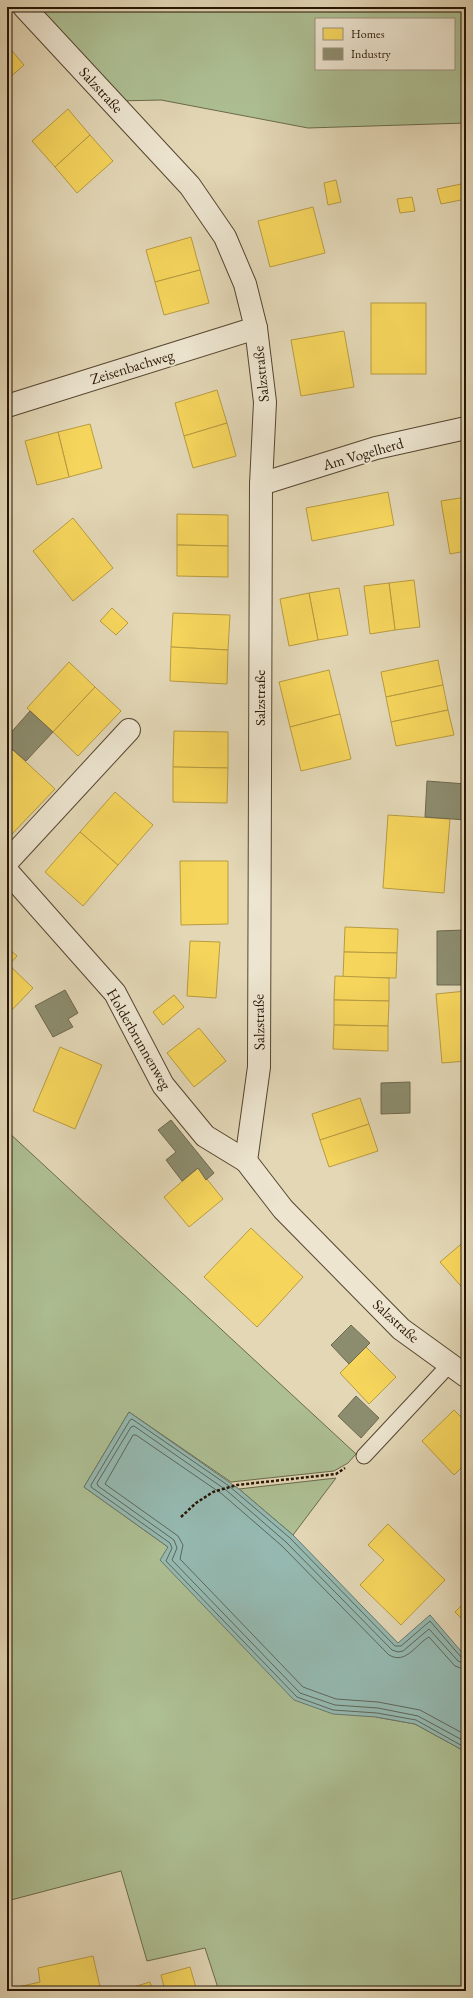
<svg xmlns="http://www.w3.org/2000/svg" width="473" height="1998" font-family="'EB Garamond',serif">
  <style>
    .green { fill: #adbf93; stroke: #6a6a4b; fill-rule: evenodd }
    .water { fill: #95b9b1; stroke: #69776b }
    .homes { fill: #f6d55c; stroke: #b89b41 }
    .industry { fill: #8c8c6e; stroke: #6e684e }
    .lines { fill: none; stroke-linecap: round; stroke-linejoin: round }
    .shore { stroke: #5e665a; stroke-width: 1 }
    .service-casing { stroke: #564530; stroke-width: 17 }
    .minor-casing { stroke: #564530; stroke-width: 24 }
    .path { stroke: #271403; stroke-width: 2.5; stroke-dasharray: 3 2; stroke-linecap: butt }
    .service { stroke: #ede5d0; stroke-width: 15 }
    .minor { stroke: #ede5d0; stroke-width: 22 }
    .labels { text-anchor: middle; stroke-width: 4; stroke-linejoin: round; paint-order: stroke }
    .street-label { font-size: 15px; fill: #271403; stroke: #ede5d0 }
  </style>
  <rect width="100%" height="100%" fill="#e3d7b6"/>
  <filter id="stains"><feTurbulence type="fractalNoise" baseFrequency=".005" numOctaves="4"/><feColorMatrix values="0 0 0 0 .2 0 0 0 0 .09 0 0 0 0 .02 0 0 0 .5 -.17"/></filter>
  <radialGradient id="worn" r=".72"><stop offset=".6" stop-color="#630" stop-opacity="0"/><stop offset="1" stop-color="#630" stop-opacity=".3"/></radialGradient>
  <!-- green -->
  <g class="green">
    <path d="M31,7H466V123L308,128L161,100L116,101ZM316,19H454V69H316Z"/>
    <polygon points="7,1131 356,1454 348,1463 334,1471 231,1482 129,1412 84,1487 168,1547 376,1717 415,1724 466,1752 466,1991 219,1991 205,1948 147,1961 121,1871 7,1901"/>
    <polygon points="336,1478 293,1535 239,1489"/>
  </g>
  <!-- water -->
  <polygon class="water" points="129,1412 239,1489 293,1535 398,1643 430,1615 466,1657 466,1752 415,1724 376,1717 333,1714 294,1700 160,1560 168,1547 84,1487"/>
  <!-- homes -->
  <g class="homes">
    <polygon points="7,45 24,65 7,80"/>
    <polygon points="68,109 90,135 55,167 32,141"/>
    <polygon points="90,135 113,161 77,193 55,167"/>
    <polygon points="336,180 341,202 328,205 324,183"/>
    <polygon points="466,183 466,199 441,204 437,189"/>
    <polygon points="412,197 415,211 400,213 397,199"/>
    <polygon points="313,207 325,253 270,267 258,221"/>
    <polygon points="191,237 200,270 155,282 146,250"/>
    <polygon points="200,270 209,303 164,315 155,282"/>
    <rect x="371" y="303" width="55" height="71"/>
    <polygon points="344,331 354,387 301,396 291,340"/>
    <polygon points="217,390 227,423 184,436 175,403"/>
    <polygon points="227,423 236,456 193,468 184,436"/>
    <polygon points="90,424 102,468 69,477 58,432"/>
    <polygon points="58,432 69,477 37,485 25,441"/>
    <polygon points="388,492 394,525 312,541 306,508"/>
    <polygon points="466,497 466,551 450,554 441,501"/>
    <polygon points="177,514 228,515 228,546 177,545"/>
    <polygon points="73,518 113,568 73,601 33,551"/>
    <polygon points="177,545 228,546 228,577 177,576"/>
    <polygon points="414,580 420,627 395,630 389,583"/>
    <polygon points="389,583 395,630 370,634 364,586"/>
    <polygon points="339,588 348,635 318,640 309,593"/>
    <polygon points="309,593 318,640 289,646 280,599"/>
    <polygon points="112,608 128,623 116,635 100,621"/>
    <polygon points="173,613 230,615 228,650 171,647"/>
    <polygon points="171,647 228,650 227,684 170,681"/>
    <polygon points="438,660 443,685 386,697 381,672"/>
    <polygon points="69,662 95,687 53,732 27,708"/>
    <polygon points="329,670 340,714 290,727 279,682"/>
    <polygon points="443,685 448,710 391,722 386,697"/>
    <polygon points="95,687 121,711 78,756 53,732"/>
    <polygon points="448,710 454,735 396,746 391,722"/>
    <polygon points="340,714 351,759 301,771 290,727"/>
    <polygon points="174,731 228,732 228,768 173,767"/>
    <polygon points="13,750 55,789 12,834 7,830 7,756"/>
    <polygon points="173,767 228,768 227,803 173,802"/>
    <polygon points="115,792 153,825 118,865 80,832"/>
    <polygon points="388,815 450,819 444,893 383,888"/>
    <polygon points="80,832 118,865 83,906 45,872"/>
    <polygon points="180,861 228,861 228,924 181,925"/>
    <polygon points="345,927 398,929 397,953 344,952"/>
    <polygon points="190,941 220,942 216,998 187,996"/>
    <polygon points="7,947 17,956 9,965 33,988 7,1015"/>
    <polygon points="344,952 397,953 396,978 343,977"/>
    <polygon points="335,976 389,978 389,1001 334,1000"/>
    <polygon points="466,991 466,1061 442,1063 436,994"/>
    <polygon points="174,995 184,1007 163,1025 153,1012"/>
    <polygon points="334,1000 389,1001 388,1026 334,1025"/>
    <polygon points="334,1025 388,1026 388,1051 333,1049"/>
    <polygon points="199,1028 226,1061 194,1087 167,1053"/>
    <polygon points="60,1047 102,1065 75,1129 33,1111"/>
    <polygon points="360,1098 369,1124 320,1140 312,1114"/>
    <polygon points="369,1124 378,1151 329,1167 320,1140"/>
    <polygon points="198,1168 223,1199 189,1227 164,1197"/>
    <polygon points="251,1228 303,1277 257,1327 204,1277"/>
    <polygon points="466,1240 466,1292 440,1262"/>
    <polygon points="366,1347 396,1377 369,1404 340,1373"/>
    <polygon points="454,1410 466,1422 466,1463 454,1475 422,1441"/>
    <polygon points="388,1524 445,1580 401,1625 360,1585 384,1560 368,1545"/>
    <polygon points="466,1601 466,1623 455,1612"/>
    <polygon points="93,1956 101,1991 19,1991 18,1987 40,1982 38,1968"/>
    <polygon points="190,1967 197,1991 165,1991 161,1975"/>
    <polygon points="150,1982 153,1991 134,1991 133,1987"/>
  </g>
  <!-- industry -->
  <g class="industry">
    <polygon points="30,711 53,732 26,761 7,745 7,737"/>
    <polygon points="427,781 466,784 466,820 425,817"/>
    <polygon points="464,930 465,985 437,985 437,931"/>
    <polygon points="65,990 78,1013 68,1019 73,1027 53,1037 35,1006"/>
    <polygon points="410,1082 410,1113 381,1114 381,1083"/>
    <polygon points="171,1120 214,1173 206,1180 198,1168 182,1181 166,1160 176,1152 158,1130"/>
    <polygon points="351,1325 370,1343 349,1364 331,1345"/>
    <polygon points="356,1396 379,1418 361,1438 338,1416"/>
  </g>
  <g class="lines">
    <!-- shore -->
    <g class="shore">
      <polyline points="466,1659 461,1657 430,1621 401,1646 395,1646 290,1538 229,1486 132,1419 130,1420 91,1485 91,1487 170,1543 172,1548 166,1561 297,1697 333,1710 377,1713 416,1720 466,1748"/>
      <polyline points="466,1664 458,1661 429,1629 403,1651 398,1652 392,1650 286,1542 226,1490 134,1426 131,1427 97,1483 98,1486 174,1540 177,1548 172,1560 300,1693 335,1705 378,1708 418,1716 466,1742"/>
      <path d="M466,1670L455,1666L429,1637C416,1644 406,1665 389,1655L282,1546L222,1494L136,1435H133L105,1484L178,1536L183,1545L180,1559L303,1687L336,1699L378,1702L420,1710L466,1735"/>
    </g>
    <!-- service casing -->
    <g class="service-casing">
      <polyline id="service" points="364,1456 450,1364"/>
    </g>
    <!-- minor casing -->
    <g class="minor-casing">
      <g id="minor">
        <polyline points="24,7 190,186 225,237 245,284 256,328 265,402 261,484 259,1067 246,1161 283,1209 401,1329 466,1376"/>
        <polyline points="7,406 256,328"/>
        <polyline points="261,484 376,448 466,428"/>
        <polyline points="7,862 129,730"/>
        <polyline points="7,871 115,993 163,1085 205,1136 246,1161"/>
      </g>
    </g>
    <!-- path -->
    <polyline class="path" points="181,1517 196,1503 213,1492 237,1485 336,1474 345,1468"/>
    <!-- service -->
    <use href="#service" class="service"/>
    <!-- minor -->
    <use href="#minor" class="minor"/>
  </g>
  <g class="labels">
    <!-- street labels -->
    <g class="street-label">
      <text transform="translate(101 90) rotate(47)" y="5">Salzstraße</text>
      <text transform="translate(132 367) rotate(-17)" y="5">Zeisenbachweg</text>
      <text transform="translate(261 374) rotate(-96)" y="5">Salzstraße</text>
      <text transform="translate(363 454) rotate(-16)" y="5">Am Vogelherd</text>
      <text transform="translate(260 698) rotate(-90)" y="5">Salzstraße</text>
      <text transform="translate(259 1022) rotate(-91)" y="5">Salzstraße</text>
      <text transform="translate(139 1039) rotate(60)" y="5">Holderbrunnenweg</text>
      <text transform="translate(396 1321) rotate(42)" y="5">Salzstraße</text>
    </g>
  </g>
  <!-- margin -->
  <rect width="473" height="1998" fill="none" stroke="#e3d7b6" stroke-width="24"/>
  <rect x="8" y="8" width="457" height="1982" fill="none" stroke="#271403" stroke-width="2"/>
  <rect x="12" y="12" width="449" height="1974" fill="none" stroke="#271403"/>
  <!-- legend -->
  <rect x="315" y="18" width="140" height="52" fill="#ede5d0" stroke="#9e917e"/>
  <rect x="323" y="28" width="20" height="12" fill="#f6d55c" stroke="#9e917e"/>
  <text x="351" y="38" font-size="12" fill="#271403">Homes</text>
  <rect x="323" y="48" width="20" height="12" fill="#8c8c6e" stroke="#9e917e"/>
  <text x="351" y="58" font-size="12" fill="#271403">Industry</text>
  <rect width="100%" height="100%" filter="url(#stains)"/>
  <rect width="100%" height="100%" fill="url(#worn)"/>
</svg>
